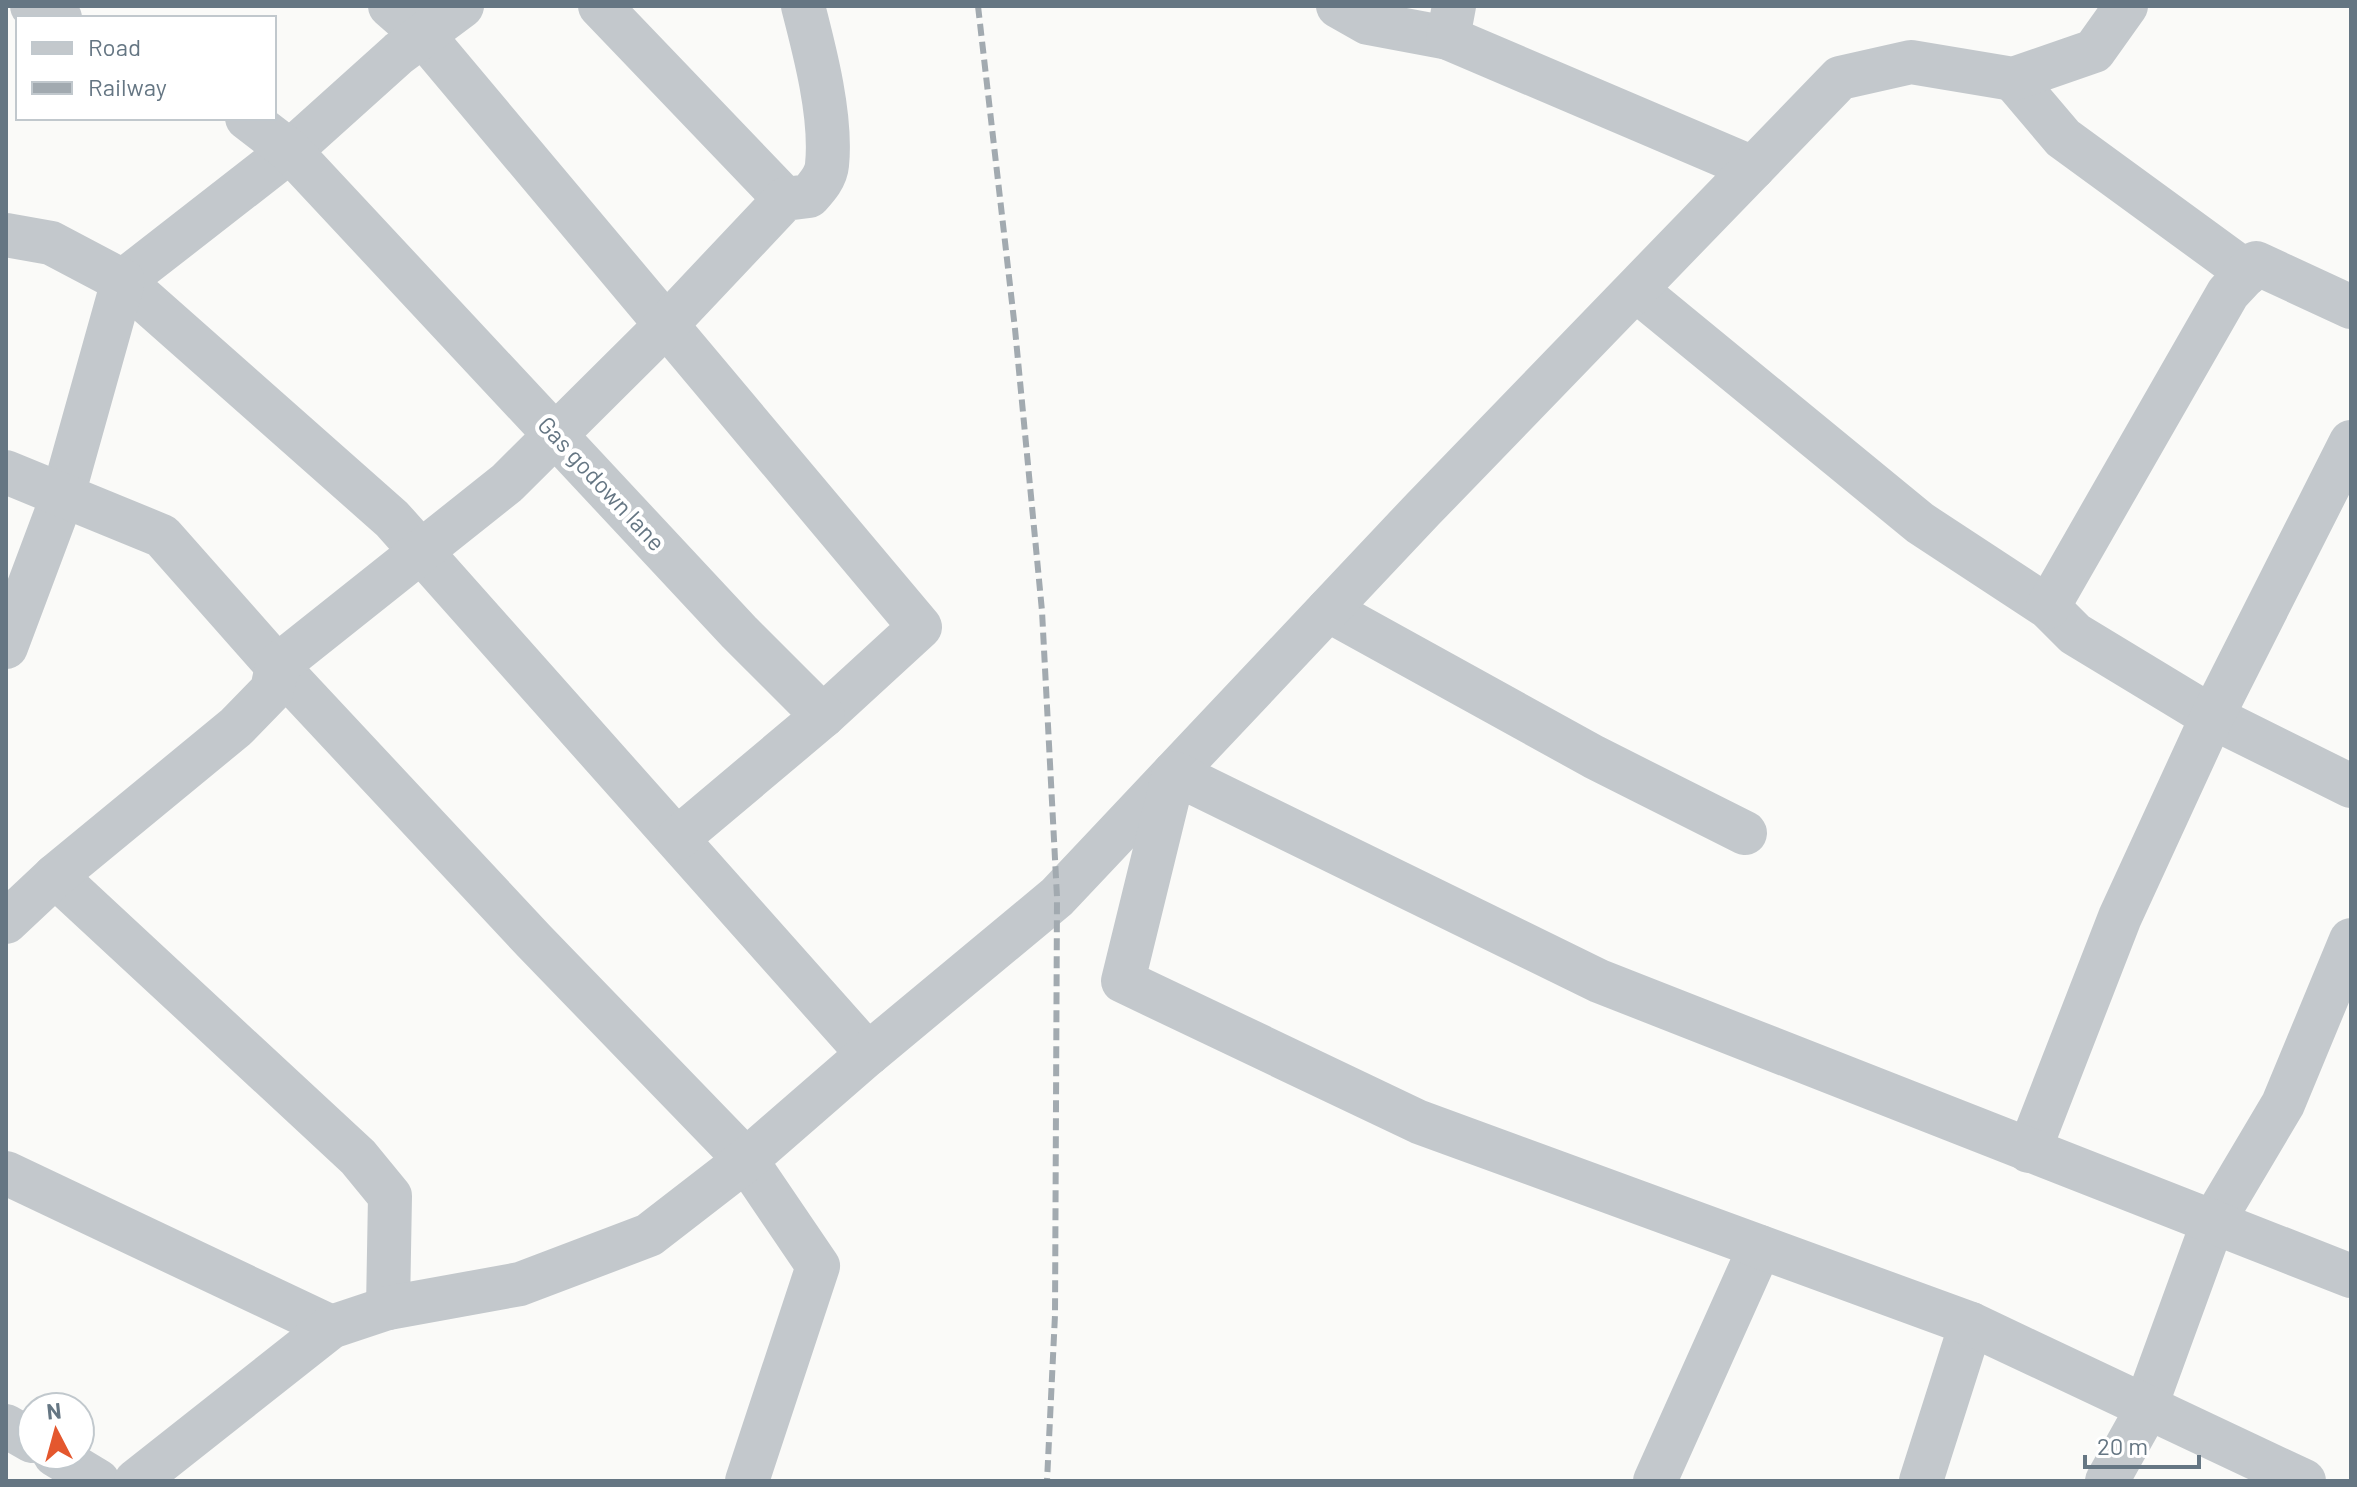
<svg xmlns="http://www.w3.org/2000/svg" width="2357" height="1487" font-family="Barlow,sans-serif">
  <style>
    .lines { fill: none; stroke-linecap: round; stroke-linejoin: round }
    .minor { stroke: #c3c8cc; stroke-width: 44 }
    .rail { stroke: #a2aab0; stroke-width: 6; stroke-dasharray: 12 6; stroke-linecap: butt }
    .labels { text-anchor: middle; stroke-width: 8; stroke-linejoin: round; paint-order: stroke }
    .street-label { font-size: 24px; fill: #657683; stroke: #fff }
  </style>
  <rect width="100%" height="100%" fill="#fafaf8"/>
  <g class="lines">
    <!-- minor -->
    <g class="minor">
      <polyline points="32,6 60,18"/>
      <polyline points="390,6 422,34 920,627 823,716"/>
      <polyline points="462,6 399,53 290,151 123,281 392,519 868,1054"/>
      <polyline points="600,6 785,199"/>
      <polyline points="1338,6 1368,23 1448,38"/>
      <polyline points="1454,6 1448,38 1753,168"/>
      <polyline points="2013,79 2063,138 2248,273"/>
      <polyline points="247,118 290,151 739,632 823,716 678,838"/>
      <polyline points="6,235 51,243 123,281 63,495 6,647"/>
      <polyline points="1636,290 1920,523 2048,607 2075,634 2212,717 2351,786"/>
      <polyline points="6,472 162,536 277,666 534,941 746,1160 818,1266 747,1481"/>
      <polyline points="2048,607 2228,293 2256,263 2351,307"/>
      <polyline points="1328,610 1594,757 1745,833"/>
      <polyline points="55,876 358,1157 390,1196 388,1308"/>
      <path d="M6,922L55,876L236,727L272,690L277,666L507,483L667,324L785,199L809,196C817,187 826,177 827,165C832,117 815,52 803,6"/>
      <polyline points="2029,1151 2120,917 2212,717 2351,442"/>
      <polyline points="6,1173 331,1327"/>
      <polyline points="6,1426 32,1441"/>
      <polyline points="55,1455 98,1481"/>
      <polyline points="136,1481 331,1327 388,1308 520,1284 649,1235 746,1160 868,1054 1057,897 1423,509 1840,78 1911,62 2013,79 2094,51 2126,6"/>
      <polyline points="1655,1481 1760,1247"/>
      <polyline points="1921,1481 1971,1324"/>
      <polyline points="2107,1481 2140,1422 2213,1222 2283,1104 2351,940"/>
      <polyline points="2304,1481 1971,1324 1419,1122 1123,981 1174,773 1599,981 2351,1276"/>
    </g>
    <!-- rail -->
    <polyline class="rail" points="978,6 1015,329 1042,611 1057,897 1055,1315 1047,1481"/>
  </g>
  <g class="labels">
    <!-- street labels -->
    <g class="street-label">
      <text transform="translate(601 484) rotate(47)" y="8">Gas godown lane</text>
    </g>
  </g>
  <!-- border -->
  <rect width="2357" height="1487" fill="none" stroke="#657683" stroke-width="16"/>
  <!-- legend -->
  <rect x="16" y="16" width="260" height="104" fill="#ffffff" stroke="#c1c8cd" stroke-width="2"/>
  <rect x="32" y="42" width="40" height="12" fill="#c3c8cc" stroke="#c1c8cd" stroke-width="2"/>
  <text x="88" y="56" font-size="24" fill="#657683">Road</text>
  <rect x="32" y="82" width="40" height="12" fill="#a2aab0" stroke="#c1c8cd" stroke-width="2"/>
  <text x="88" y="96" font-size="24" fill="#657683">Railway</text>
  <!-- north arrow -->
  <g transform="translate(56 1431) rotate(354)"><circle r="38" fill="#ffffff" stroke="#c1c8cd" stroke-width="2"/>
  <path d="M0-6L14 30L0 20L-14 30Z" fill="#e4572e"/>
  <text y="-12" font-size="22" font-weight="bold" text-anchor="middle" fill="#657683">N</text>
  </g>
  <!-- scale -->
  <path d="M2085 1455v12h114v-12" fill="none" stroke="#657683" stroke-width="4"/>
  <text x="2097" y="1455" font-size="24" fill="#657683" stroke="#ffffff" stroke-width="6" paint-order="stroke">20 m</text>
</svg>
